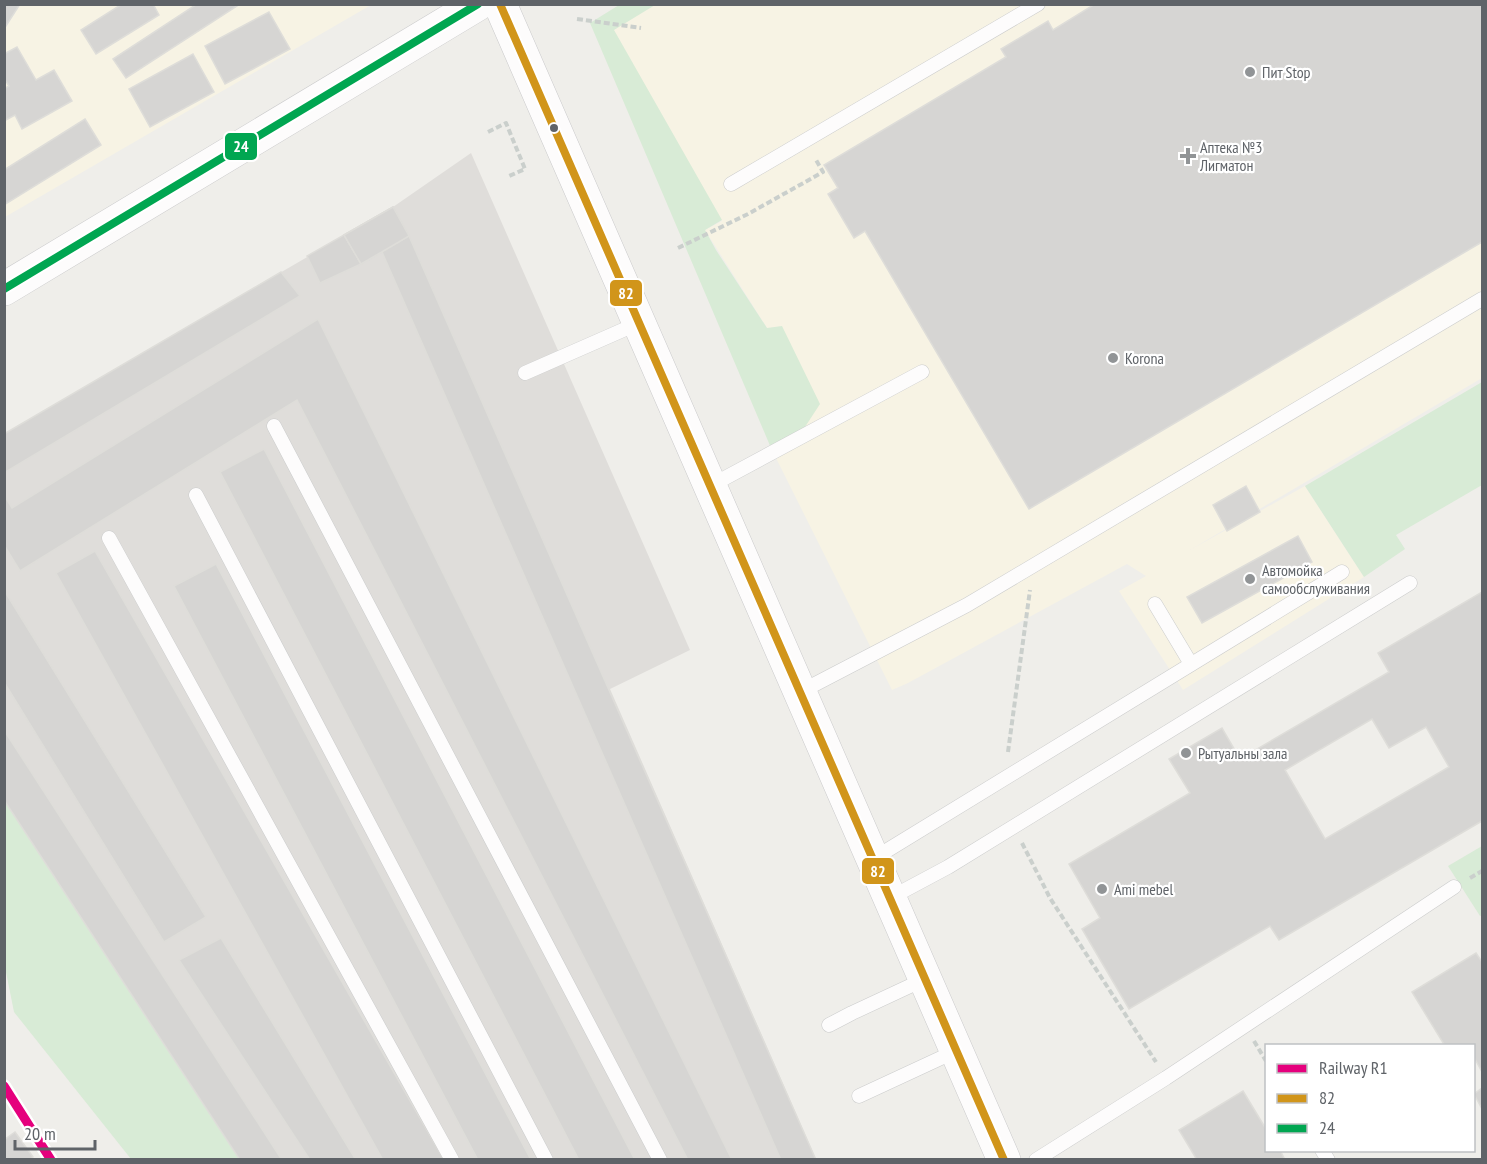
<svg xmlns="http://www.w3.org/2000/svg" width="1487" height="1164" font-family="'PT Sans Narrow',sans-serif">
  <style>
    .commercial { fill: #f7f3e4 }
    .industrial { fill: #dfddda }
    .green { fill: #d8ebd6 }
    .building { fill: #d6d5d3; stroke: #deddd9; stroke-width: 1.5; fill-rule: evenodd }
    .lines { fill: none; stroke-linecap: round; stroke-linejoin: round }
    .service-casing { stroke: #cbcccc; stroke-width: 15 }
    .secondary-casing { stroke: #cacacb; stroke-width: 34 }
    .path { stroke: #cacfcc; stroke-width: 4; stroke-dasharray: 6 3; stroke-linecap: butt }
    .service { stroke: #fdfcfc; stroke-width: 14 }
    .secondary { stroke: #fdfcfc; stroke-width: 33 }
    .bus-1-casing { stroke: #fff; stroke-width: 12 }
    .bus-2-casing { stroke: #fff; stroke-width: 12 }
    .bus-1 { stroke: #d1951a; stroke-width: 8 }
    .bus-2 { stroke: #00a651; stroke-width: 8 }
    .rail-1-casing { stroke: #fff; stroke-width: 14 }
    .rail-1 { stroke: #e5007d; stroke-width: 9 }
    .poi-dot { fill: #919496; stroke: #fff; stroke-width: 2 }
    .bus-dot { fill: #5f6368; stroke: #fff; stroke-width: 2 }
    .labels { text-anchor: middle; stroke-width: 4.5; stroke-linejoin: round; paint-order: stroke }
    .poi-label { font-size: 16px; fill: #5f6368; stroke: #fff; text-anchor: start }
    .line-badge { stroke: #fff; stroke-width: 2 }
    .badge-label { font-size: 16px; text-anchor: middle; font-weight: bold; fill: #fff }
  </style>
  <rect width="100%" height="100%" fill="#efeeea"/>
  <!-- commercial -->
  <g class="commercial">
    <polygon points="655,4 1482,5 1482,378 1190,550 1305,486 1364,577 1183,690 1119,591 1146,576 1127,564 908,683 892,690 771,448 767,328 705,230 722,221 613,29"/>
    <polygon points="20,5 371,5 5,217 5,29"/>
  </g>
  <!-- industrial -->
  <polygon class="industrial" points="471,153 690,650 610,689 816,1159 239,1159 5,800 4,434 393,207"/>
  <!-- green -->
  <g class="green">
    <polygon points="619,5 655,5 614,30 722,220 705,230 716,250 767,328 782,326 820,404 803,430 771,448 590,23"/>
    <polygon points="1482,382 1482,485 1396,535 1405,549 1364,577 1305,486"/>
    <polygon points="4,800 239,1159 131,1159 14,1012 4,962"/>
    <polygon points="1482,846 1482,915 1480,916 1448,866"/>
  </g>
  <!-- building -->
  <g class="building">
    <polygon points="4,4 20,4 4,29"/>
    <polygon points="122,4 153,4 159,15 96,54 81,30"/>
    <polygon points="197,4 240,4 126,78 113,59"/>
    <polygon points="1095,4 1482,4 1482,242 1029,509 865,231 854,238 828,194 838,188 824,165 1006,57 1001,49 1048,21 1053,30"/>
    <polygon points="269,12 290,49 225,84 205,46"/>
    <polygon points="17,47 36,80 54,70 72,101 22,129 15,115 4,121 4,89 9,86 4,78 4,54"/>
    <polygon points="193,54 214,92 150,127 129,89"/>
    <polygon points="85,119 101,145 4,205 4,170"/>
    <polygon points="393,207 409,236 816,1160 781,1160 382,252 361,264 320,283 307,256"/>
    <polygon points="393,207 409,236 361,264 344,235"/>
    <polygon points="393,207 409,236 361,264 344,235"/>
    <polygon points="281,272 300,296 4,473 4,434"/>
    <polygon points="318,319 732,1160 688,1160 297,400 20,571 4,545 4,495 12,508"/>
    <polygon points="264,449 635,1160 579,1160 220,472"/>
    <polygon points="1246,486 1260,512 1227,531 1213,505"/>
    <polygon points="1298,536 1312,562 1202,623 1187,597"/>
    <polygon points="95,551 444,1160 383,1160 56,573"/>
    <polygon points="216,564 531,1160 478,1160 174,586"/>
    <polygon points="4,590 206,917 164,942 4,682"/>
    <path d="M1482,592V821L1279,940L1270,926L1129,1009L1082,929L1100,918L1069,864L1190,793L1169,759L1222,728L1240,759L1389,672L1378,653ZM1372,719L1389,748L1426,727L1449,767L1325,839L1285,770Z"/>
    <polygon points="4,730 282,1160 240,1160 4,800"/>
    <polygon points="221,938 356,1160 310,1160 179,960"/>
    <polygon points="1476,953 1482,962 1482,1072 1474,1057 1474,1046 1445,1046 1412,992"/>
    <polygon points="1482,1088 1482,1109 1474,1094"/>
    <polygon points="1243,1091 1266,1129 1266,1150 1280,1150 1285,1160 1197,1160 1179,1130"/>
    <polygon points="15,1132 33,1157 30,1160 4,1160 4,1140"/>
  </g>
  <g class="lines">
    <!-- service casing -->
    <g class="service-casing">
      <g id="service">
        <polyline points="731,184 1038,4"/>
        <polyline points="525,373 639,323"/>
        <polyline points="274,426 660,1160"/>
        <polyline points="710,486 922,372"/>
        <polyline points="196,495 546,1160"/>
        <polyline points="109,538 452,1160"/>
        <polyline points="1155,604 1191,664"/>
        <polyline points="800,692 967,605 1482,299"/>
        <polyline points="873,859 1342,572"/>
        <polyline points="890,898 948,867 1410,583"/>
        <polyline points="829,1025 852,1013 925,979"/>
        <polyline points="859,1096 956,1051"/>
        <polyline points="1322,1150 1328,1160"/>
        <polyline points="1036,1160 1166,1078 1454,887"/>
      </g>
    </g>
    <!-- secondary casing -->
    <g class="secondary-casing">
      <g id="secondary">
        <polyline points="500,4 1004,1160"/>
        <polyline points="4,289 478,4"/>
      </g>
    </g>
    <!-- path -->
    <g class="path">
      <polyline points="577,19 641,28"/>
      <polyline points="488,132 506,123 525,169 507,177"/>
      <polyline points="678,248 748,214 823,172 816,160 817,159"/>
      <polyline points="1008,752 1030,590"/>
      <polyline points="1022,843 1050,898 1156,1062"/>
      <polyline points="1470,878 1482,871"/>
      <polyline points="1254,1041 1266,1061"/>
    </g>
    <!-- service -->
    <use href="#service" class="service"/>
    <!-- secondary -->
    <use href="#secondary" class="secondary"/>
    <!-- bus-1 casing -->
    <g class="bus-1-casing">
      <polyline id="bus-1" points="500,4 1004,1160"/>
    </g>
    <!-- bus-2 casing -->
    <g class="bus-2-casing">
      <polyline id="bus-2" points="4,289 478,4"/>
    </g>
    <!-- bus-1 -->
    <use href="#bus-1" class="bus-1"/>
    <!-- bus-2 -->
    <use href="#bus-2" class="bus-2"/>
    <!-- rail-1 casing -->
    <g class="rail-1-casing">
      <polyline id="rail-1" points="4,1086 51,1160"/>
    </g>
    <!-- rail-1 -->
    <use href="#rail-1" class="rail-1"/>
  </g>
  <!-- markers -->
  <g class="poi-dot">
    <circle cx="1250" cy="72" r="6"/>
    <path d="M1185 147h6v6h6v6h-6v6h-6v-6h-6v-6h6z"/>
    <circle cx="1113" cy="358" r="6"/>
    <circle cx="1250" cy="579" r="6"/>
    <circle cx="1186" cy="753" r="6"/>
    <circle cx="1102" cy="889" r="6"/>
  </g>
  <circle class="bus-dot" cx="554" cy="128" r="5"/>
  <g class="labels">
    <!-- poi labels -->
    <g class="poi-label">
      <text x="1262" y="78">Пит Stop</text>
      <text x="1200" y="153">Аптека №3<tspan x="1200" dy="18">Лигматон</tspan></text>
      <text x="1125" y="364">Korona</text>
      <text x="1262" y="576">Автомойка<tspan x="1262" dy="18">самообслуживания</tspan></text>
      <text x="1198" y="759">Рытуальны зала</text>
      <text x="1114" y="895">Ami mebel</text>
    </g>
  </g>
  <g class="line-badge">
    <rect x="224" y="132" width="34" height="29" rx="6" fill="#00a651"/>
    <rect x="609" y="279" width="34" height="28" rx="6" fill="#d1951a"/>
    <rect x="861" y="857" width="34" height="28" rx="6" fill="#d1951a"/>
  </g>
  <g class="badge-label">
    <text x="241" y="152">24</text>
    <text x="626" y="299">82</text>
    <text x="878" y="877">82</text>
  </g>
  <!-- border -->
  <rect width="1487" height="1164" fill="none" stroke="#5f6368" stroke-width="12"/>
  <!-- legend -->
  <rect x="1265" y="1044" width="210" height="108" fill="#ffffff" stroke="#bfc1c3" stroke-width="1.5"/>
  <rect x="1277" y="1064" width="30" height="9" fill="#e5007d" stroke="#bfc1c3" stroke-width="1.5"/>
  <text x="1319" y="1074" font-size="18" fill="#5f6368">Railway R1</text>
  <rect x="1277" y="1094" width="30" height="9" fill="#d1951a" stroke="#bfc1c3" stroke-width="1.5"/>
  <text x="1319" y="1104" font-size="18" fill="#5f6368">82</text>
  <rect x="1277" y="1124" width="30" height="9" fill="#00a651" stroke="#bfc1c3" stroke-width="1.5"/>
  <text x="1319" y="1134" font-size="18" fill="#5f6368">24</text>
  <!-- scale -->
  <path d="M15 1140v9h80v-9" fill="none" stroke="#5f6368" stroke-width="3"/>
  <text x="24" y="1140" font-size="18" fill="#5f6368" stroke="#ffffff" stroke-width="4.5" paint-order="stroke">20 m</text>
</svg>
